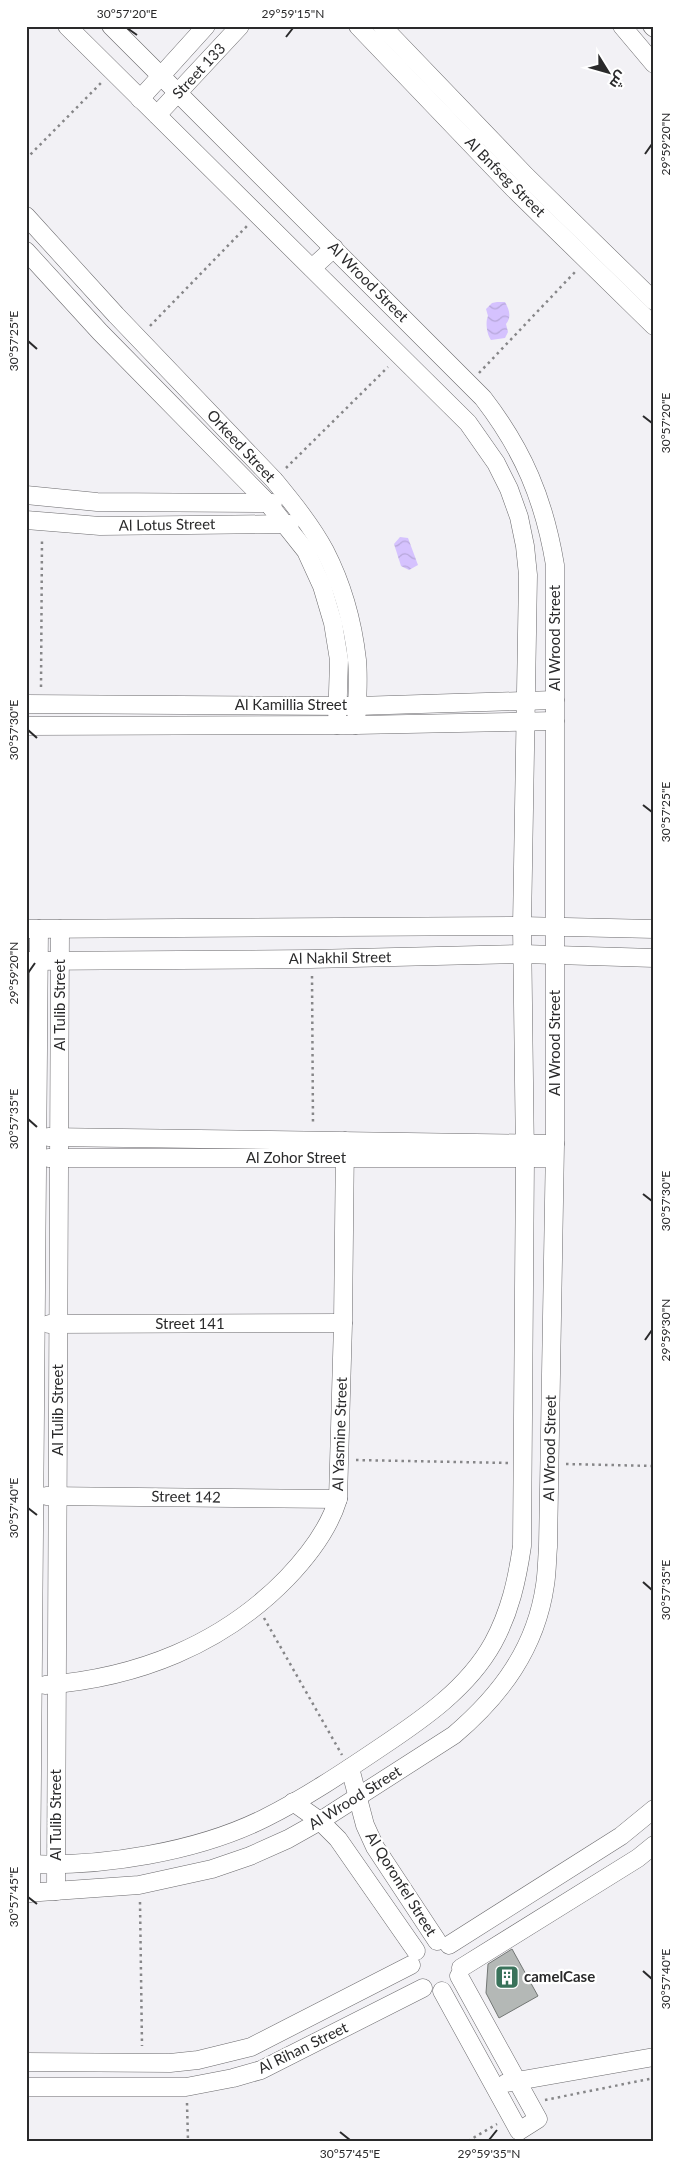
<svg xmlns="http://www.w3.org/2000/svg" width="680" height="2167" font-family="Lato,Cairo,sans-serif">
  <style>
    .water { fill: url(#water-waves) }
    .building { fill: #b4b8b6; stroke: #737775 }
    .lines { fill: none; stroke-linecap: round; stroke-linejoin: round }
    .street-casing { stroke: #6a696c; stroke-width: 19 }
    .path { stroke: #868688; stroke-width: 2.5; stroke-dasharray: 2.5 4; stroke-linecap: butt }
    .street { stroke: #fff; stroke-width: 18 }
    .ticks { fill: none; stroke: #2a2a2b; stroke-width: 2 }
    .labels { text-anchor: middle; stroke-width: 4.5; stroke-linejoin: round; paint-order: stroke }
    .street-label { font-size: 15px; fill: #2a2a2b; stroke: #fff }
    .poi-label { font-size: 15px; font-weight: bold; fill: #2a2a2b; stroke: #fff; text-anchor: start }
    .neatline { fill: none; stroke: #2a2a2b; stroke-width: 2 }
    .ticks-label { font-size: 12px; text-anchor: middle; fill: #2a2a2b }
  </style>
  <defs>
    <pattern id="water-waves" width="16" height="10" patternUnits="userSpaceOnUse" patternTransform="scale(1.25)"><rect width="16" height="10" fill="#d5c2fe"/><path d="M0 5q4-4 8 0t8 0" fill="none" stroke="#b7a7da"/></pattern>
  </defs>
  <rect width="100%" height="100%" fill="#f2f1f5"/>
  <!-- water -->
  <g class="water">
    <path d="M497,302H505C509,309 512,317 506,324L508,332L505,338L491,340C487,335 485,322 488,316L486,309L492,303Z"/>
    <polygon points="400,537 408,538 418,565 409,570 401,566 394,544"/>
  </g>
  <!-- building -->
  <polygon class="building" points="512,1949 538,1996 499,2018 486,1993 488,1964"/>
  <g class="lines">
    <!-- street casing -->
    <g class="street-casing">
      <g id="street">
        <polyline points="358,26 513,188 654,326"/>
        <polyline points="382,26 526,176 654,301"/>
        <polyline points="622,26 654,64"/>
        <polyline points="652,26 654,28"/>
        <polyline points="140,99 206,26"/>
        <polyline points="157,115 240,26"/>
        <path d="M26,216L116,315L274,480C292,502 311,525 325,551C342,584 353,624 357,660C359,681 357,704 356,725"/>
        <polyline points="26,251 100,332 267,502 306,551 322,586 333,623 339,660 337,725"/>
        <polyline points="312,268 334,248"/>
        <polyline points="26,495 97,502 273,503"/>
        <polyline points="26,520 100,526 290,524"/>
        <polyline points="26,704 357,706 555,700"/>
        <polyline points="26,726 356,725 555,721"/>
        <polyline points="26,929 522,926 654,929"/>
        <polyline points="26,961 311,959 523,954 654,958"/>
        <polyline points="48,1137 555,1144"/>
        <polyline points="48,1158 554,1158"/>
        <polyline points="49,1324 343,1323"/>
        <polyline points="46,1496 338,1499"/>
        <path d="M45,1685C137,1678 222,1645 287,1578C309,1555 329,1529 338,1499L343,1323L345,1141"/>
        <polyline points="350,1768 365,1825 375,1847 437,1941"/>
        <polyline points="293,1802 320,1821 338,1839 416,1951"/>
        <path d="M26,1864C102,1867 197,1852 265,1818C305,1798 344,1772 381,1747C423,1719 468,1688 493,1643C510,1612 517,1580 522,1546L525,1158L522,926L528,575L525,546L519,517L509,489L496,463L468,423L67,26"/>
        <polyline points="56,1891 60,929"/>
        <path d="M26,1893L139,1885L212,1869L250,1856L288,1839L320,1821L454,1735C501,1695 536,1648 545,1585C547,1573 547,1559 548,1547L555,1144V565C544,499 523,450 483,398L111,26"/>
        <polyline points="31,1893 39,929"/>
        <polyline points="449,1945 621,1836 654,1809"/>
        <polyline points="461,1968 638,1858 654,1845"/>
        <polyline points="442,1991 519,2131 538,2119 459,1976"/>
        <polyline points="26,2062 170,2063 198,2060 251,2047 411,1965"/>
        <polyline points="506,2083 654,2057"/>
        <polyline points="26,2087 186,2087 233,2078 261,2070 423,1988"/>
      </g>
    </g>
    <!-- path -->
    <g class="path">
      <polyline points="26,159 101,83"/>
      <polyline points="150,326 247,226"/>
      <polyline points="479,373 575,272"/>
      <polyline points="286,468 388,367"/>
      <polyline points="41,687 42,538"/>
      <polyline points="312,976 313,1125"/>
      <polyline points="356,1460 508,1463"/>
      <polyline points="566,1464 654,1466"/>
      <polyline points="264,1618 342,1755"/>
      <polyline points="140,1902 142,2046"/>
      <polyline points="545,2100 654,2078"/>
      <polyline points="187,2103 188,2141"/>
      <polyline points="468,2141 497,2124"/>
    </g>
    <!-- street -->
    <use href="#street" class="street"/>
  </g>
  <!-- ticks -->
  <path class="ticks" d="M127,28L137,35M286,37L293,28M645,154L652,144M28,341L37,349M643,416L652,423M28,730L37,738M643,805L652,812M28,973L35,963M28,1119L37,1127M643,1194L652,1201M645,1340L652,1330M28,1508L37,1515M643,1582L652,1590M28,1897L37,1904M643,1971L652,1979M340,2132L350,2140M489,2140L497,2130"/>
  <!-- icons -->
  <defs>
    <g id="building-square" transform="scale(1.25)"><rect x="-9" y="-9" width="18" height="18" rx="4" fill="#39725a" stroke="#fff"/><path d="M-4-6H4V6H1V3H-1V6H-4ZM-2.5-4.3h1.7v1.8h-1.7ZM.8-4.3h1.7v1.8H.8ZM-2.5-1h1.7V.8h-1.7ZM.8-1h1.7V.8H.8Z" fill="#fff"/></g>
  </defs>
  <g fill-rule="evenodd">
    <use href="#building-square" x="507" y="1977"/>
  </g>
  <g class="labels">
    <!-- street labels -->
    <g class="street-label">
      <text transform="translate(199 71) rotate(-47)" y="5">Street 133</text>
      <text transform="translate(505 177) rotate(45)" y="5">Al Bnfseg Street</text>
      <text transform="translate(368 282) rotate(45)" y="5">Al Wrood Street</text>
      <text transform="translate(241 446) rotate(47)" y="5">Orkeed Street</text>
      <text transform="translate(167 525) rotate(-1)" y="5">Al Lotus Street</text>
      <text transform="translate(555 638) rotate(-90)" y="5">Al Wrood Street</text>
      <text x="291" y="710">Al Kamillia Street</text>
      <text transform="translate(340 958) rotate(-1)" y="5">Al Nakhil Street</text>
      <text transform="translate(60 1005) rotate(-90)" y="5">Al Tulib Street</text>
      <text transform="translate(555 1043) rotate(-90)" y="5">Al Wrood Street</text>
      <text x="296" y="1163">Al Zohor Street</text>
      <text x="190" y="1329">Street 141</text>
      <text transform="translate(58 1410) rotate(-90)" y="5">Al Tulib Street</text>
      <text transform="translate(340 1434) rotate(-88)" y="5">Al Yasmine Street</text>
      <text transform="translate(550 1448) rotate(-89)" y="5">Al Wrood Street</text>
      <text transform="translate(186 1497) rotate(1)" y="5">Street 142</text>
      <text transform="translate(355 1798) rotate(-32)" y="5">Al Wrood Street</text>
      <text transform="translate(56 1815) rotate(-90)" y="5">Al Tulib Street</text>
      <text transform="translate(401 1884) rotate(58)" y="5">Al Qoronfel Street</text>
      <text transform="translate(303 2048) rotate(-26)" y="5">Al Rihan Street</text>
    </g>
    <!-- poi labels -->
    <g class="poi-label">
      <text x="524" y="1982">camelCase</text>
    </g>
  </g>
  <!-- border -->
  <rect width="680" height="2167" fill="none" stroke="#ffffff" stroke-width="55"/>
  <!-- north arrow -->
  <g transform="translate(608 72) rotate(127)" stroke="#ffffff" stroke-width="4" paint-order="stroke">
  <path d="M0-4L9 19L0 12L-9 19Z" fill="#2a2a2b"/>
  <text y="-8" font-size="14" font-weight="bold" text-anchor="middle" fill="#2a2a2b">ش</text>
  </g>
  <rect x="28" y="28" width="624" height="2112" class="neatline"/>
  <g class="ticks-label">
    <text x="127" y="18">30°57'20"E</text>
    <text x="293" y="18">29°59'15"N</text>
    <text transform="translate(666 144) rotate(-90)" y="4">29°59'20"N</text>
    <text transform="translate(14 341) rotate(-90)" y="4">30°57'25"E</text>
    <text transform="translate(666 423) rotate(-90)" y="4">30°57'20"E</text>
    <text transform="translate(14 730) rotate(-90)" y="4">30°57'30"E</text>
    <text transform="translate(666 812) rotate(-90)" y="4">30°57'25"E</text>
    <text transform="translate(14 973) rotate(-90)" y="4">29°59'20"N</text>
    <text transform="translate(14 1119) rotate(-90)" y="4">30°57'35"E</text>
    <text transform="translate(666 1201) rotate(-90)" y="4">30°57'30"E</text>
    <text transform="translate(666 1330) rotate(-90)" y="4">29°59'30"N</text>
    <text transform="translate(14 1508) rotate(-90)" y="4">30°57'40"E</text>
    <text transform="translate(666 1590) rotate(-90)" y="4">30°57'35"E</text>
    <text transform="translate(14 1897) rotate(-90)" y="4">30°57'45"E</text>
    <text transform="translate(666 1979) rotate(-90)" y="4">30°57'40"E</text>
    <text x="350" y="2158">30°57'45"E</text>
    <text x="489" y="2158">29°59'35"N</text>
  </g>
</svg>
